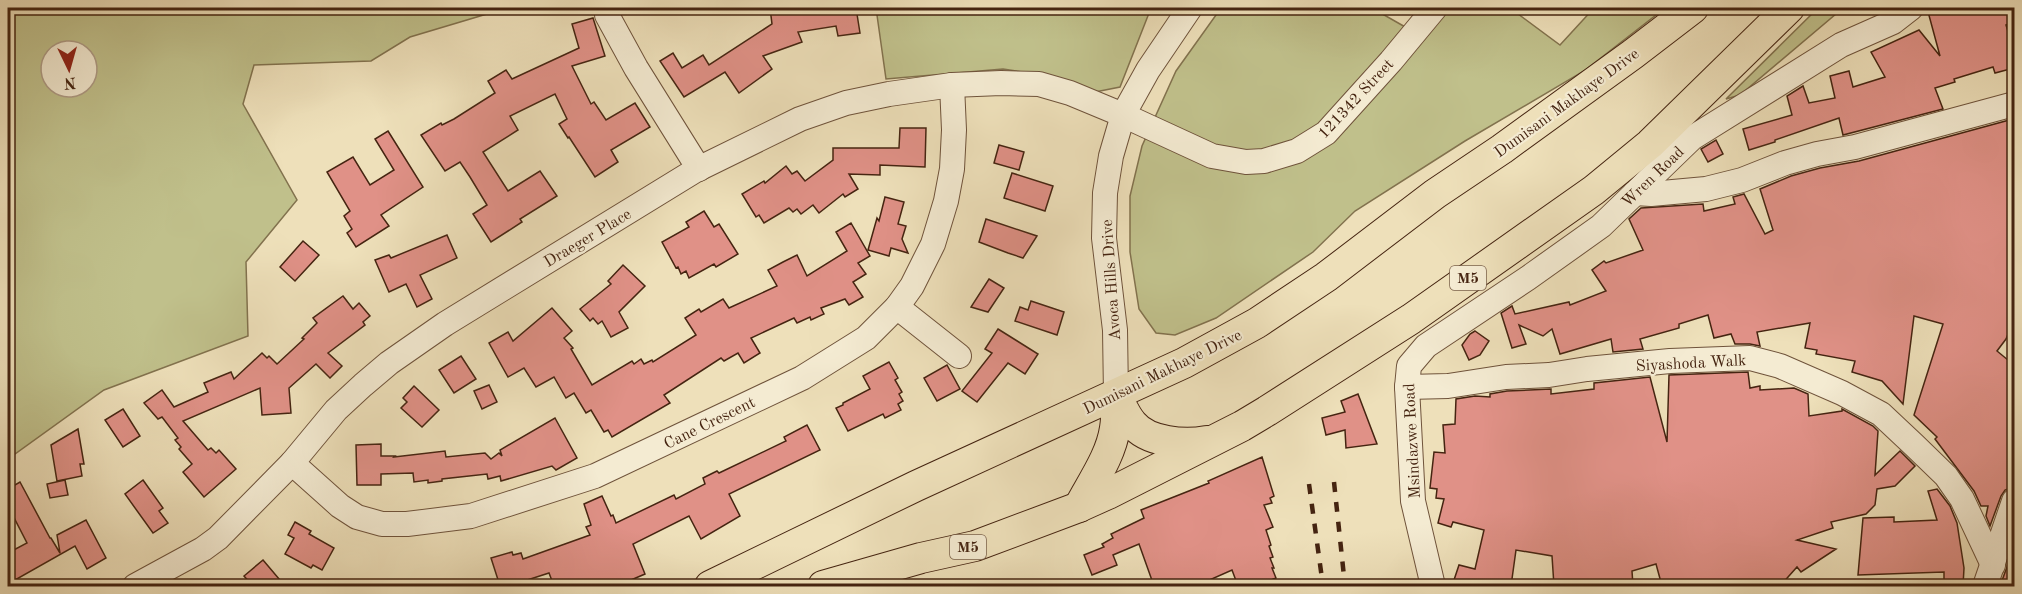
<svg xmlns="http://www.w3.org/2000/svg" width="2022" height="594" font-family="'Old Standard TT',serif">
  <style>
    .green { fill: #c0c08b; stroke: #82724e; stroke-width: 1.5; fill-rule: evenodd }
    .building { fill: #e09187; stroke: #452411; stroke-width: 1.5 }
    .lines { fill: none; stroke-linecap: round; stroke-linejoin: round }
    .minor-casing { stroke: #6f533b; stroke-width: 26 }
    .major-casing { stroke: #452411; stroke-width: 32 }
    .minor { stroke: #f4ebd2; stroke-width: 24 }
    .major { stroke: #eee0ba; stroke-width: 30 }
    .rail { stroke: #452411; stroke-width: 4.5; stroke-dasharray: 10 10; stroke-linecap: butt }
    .labels { text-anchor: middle; stroke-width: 4.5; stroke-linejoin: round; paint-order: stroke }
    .shield { fill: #f4ebd2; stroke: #7a604b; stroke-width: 1.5 }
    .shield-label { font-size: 15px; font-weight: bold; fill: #452411 }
    .street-label { font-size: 16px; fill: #452411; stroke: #f4ebd2 }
  </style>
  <rect width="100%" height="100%" fill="#eee0ba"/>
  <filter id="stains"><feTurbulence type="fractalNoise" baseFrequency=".00333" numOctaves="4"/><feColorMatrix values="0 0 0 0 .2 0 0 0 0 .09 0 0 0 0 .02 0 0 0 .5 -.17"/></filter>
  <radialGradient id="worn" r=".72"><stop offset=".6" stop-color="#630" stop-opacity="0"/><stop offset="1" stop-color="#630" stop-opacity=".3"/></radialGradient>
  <!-- green -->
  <g class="green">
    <path d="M8,8H507L410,37L371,61L254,65L243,104L297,200L246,262L248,336L104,390L8,459ZM51,51H87V87H51Z"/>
    <polygon points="876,8 1151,8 1120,87 1095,92 1055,77 1003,69 886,79"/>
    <polygon points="1221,8 1372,8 1407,28 1434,8 1510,8 1560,45 1594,8 1665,8 1584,71 1465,141 1355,211 1313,252 1216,318 1175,335 1156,333 1139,309 1130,252 1130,196 1142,146 1176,71"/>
    <polygon points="1818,8 1843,8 1740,95 1726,99"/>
  </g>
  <!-- building -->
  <g class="building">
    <polygon points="770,8 856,8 860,33 838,36 836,26 798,32 802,42 763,56 772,69 739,93 725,72 684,97 660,61 673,53 682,68 703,55 709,65 772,24"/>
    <polygon points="1927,8 2006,8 2011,23 2006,25 2014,52 2014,68 1995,73 1993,67 1954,79 1955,82 1935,88 1943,109 1843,135 1839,118 1775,140 1775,142 1749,150 1743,129 1792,115 1787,96 1803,86 1809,103 1835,98 1830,76 1849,71 1853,87 1885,77 1871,52 1919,30 1940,56"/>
    <polygon points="593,18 605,56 572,66 591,104 594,102 606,120 635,103 650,127 611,150 618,162 595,177 569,137 568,138 559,124 567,119 555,94 510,116 518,130 483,152 508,191 540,171 557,196 520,219 522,222 491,242 473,214 487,205 470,177 460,162 445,171 421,135 441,123 442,125 454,119 495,93 488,81 506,70 512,79 579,48 572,24"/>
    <polygon points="2013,119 2014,126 2014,320 2006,339 1997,351 2014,365 2014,479 2013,487 2005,490 2001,496 1990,526 1986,516 1988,506 1981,506 1974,491 1935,439 1937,437 1914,415 1943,324 1914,316 1903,404 1882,381 1852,372 1855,361 1816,354 1817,350 1805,348 1810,323 1757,332 1760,346 1750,344 1735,344 1731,334 1714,338 1708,315 1679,324 1679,328 1640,339 1643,349 1613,352 1611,339 1560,354 1552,329 1543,336 1519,325 1526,344 1512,348 1501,313 1512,306 1515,314 1569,302 1570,305 1606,291 1592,270 1604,261 1606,263 1643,250 1629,219 1641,208 1703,204 1704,211 1735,204 1733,197 1744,194 1765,234 1773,230 1760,189 1791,176 1820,168 1859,161"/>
    <polygon points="900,128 926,128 925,167 880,165 880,175 849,174 858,189 845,197 843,194 819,213 813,205 801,214 797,209 793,212 789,208 764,223 759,215 756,217 742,194 764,181 765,183 786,166 792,174 797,171 805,181 833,160 833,148 899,148"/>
    <polygon points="388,131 423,187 381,215 389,226 356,247 347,233 352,229 344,216 350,211 327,172 353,157 370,185 394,170 375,139"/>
    <polygon points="1716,140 1723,154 1708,162 1701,149"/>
    <polygon points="999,145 1024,152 1019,170 994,163"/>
    <polygon points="1012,173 1053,186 1045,211 1004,198"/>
    <polygon points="885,197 904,202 898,224 906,226 902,239 908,253 891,248 889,256 868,250 877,218 879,221"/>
    <polygon points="704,211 714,227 719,224 738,254 716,267 714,264 689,278 686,271 681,274 678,267 676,268 662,242 689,227 686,222"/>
    <polygon points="986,219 1037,236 1023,258 1008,253 979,242"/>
    <polygon points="851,223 870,256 858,263 866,274 853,282 863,297 849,305 845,299 821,308 824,314 811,320 810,317 797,323 794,318 751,338 760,353 744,363 738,353 724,361 721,358 664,395 670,403 612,437 608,430 604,432 591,410 586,413 574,393 566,398 554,377 536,387 524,368 508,377 489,343 508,332 513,341 552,308 572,331 564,338 573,348 571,349 592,385 632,361 634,364 641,359 644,364 652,360 653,362 696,335 685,318 699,309 701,312 723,299 729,308 777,286 768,270 783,262 797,255 807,276 847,251 836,232"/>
    <polygon points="447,235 457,258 420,275 432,299 417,307 406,284 389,292 375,260 389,255 391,258"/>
    <polygon points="303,241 319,255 295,281 280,267"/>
    <polygon points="623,265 645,286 619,312 628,328 611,337 602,321 598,324 593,318 590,321 580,309 611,284 608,281"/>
    <polygon points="989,279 1004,288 988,312 971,307"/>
    <polygon points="343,296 353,309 359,303 370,316 363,322 365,325 328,353 342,366 330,378 316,364 289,388 291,413 262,415 260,388 183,421 208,450 211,448 216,453 219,450 236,469 204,497 183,472 192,464 179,449 181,447 175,440 178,438 162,417 158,419 144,403 162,390 174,407 208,392 204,383 231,372 234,379 262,353 267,358 269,356 277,364 304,339 302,338 317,323 313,318"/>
    <polygon points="1031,301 1064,312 1057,335 1015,321 1020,307 1028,310"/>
    <polygon points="998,329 1038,354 1025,374 1008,363 977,402 962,391 992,353 985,349"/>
    <polygon points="1475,331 1489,341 1480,355 1469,360 1462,345 1470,334"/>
    <polygon points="461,356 476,379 454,393 439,370"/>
    <polygon points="889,362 898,378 895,380 902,392 899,394 903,401 898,404 901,410 885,418 883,414 848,431 836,408 843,405 843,403 870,389 863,376"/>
    <polygon points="947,365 960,389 937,401 924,378"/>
    <polygon points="1748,372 1750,388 1760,386 1760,390 1794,388 1808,394 1809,416 1842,411 1842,409 1873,426 1878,431 1875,475 1900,451 1915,466 1895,486 1877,489 1875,505 1866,514 1831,522 1833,528 1797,540 1836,549 1801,572 1797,567 1780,586 1662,586 1656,564 1632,571 1633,586 1554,586 1552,556 1516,550 1511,586 1452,586 1459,565 1475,569 1484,530 1453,522 1451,527 1438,523 1444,499 1436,498 1437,489 1430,488 1434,452 1445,453 1443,425 1455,424 1456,399 1475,396 1490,397 1490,394 1507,391 1551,389 1551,394 1594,389 1594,383 1650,377 1667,442 1669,375"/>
    <polygon points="489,385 497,402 482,409 474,391"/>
    <polygon points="414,386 439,410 422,427 401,408 407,402 403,398"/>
    <polygon points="1358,394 1377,444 1346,448 1345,430 1326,435 1322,418 1345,412 1341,401"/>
    <polygon points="123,409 140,436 123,447 105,420"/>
    <polygon points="555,418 577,458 556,470 552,466 501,481 500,476 488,479 487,474 442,479 442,481 428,483 428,480 414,482 413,473 381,474 381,485 357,485 356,445 381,444 381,456 395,456 394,457 445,451 446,457 485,453 491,459 499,453 502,456 500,450"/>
    <polygon points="807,425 820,450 729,494 740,516 701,539 689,516 633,544 645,574 617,586 554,586 549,573 521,582 522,586 500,586 491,558 512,552 513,555 521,553 523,559 590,535 586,527 591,525 584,504 602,496 611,516 613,515 616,523 674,495 676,499 705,484 703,478 717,471 719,473 786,441 784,437"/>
    <polygon points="78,429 84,464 80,464 82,476 57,481 51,445"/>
    <polygon points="1262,457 1274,496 1270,498 1272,503 1264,505 1273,527 1266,530 1271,545 1269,546 1273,557 1270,558 1274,568 1272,568 1276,578 1255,586 1238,586 1232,570 1196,586 1154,586 1139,544 1113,555 1117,565 1092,575 1084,555 1104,547 1102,544 1113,538 1111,534 1144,518 1141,510 1209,483 1208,481"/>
    <polygon points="65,480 68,495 50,498 47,484"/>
    <polygon points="143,480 163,508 159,511 168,523 153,533 125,494"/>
    <polygon points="20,482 50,538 51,538 60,553 57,535 86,520 106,558 87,569 75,546 8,584 8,553 27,543 8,506 8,489"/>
    <polygon points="1937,489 1950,506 1957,523 1964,568 1963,586 1944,586 1944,572 1858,575 1863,518 1894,517 1894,522 1937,520 1928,491"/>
    <polygon points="295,522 311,531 309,534 334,548 322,570 313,565 311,568 285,554 294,538 288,535"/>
    <polygon points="2014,544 2014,586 2000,586 2007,567"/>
    <polygon points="263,560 285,586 253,586 244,576"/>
  </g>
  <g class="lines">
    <!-- minor casing -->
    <g class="minor-casing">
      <g id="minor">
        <polyline points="607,15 636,68 699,169"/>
        <polyline points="1635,193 1651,194 1706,189 1742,180 1785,163 1817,154 1855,147 2014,104"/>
        <polyline points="897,307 959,356"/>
        <polyline points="1407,387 1448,386 1506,377 1549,375 1587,369 1670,361 1750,358 1780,366 1842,393 1881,414 1914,445 1946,476 1962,499 1993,565"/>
        <polyline points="1116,395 1115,330 1104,238 1105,193 1111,156 1123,115 1148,70 1190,8"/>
        <polyline points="292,463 340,506 357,517 382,524 407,524 471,516 595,476 802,378 866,338 897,307 912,286 933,244 946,201 952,169 954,130 952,85"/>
        <polyline points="135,586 203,549 218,538 292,463 336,410 363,385 389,363 445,324 696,170 800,119 846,103 889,94 952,85 1001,83 1039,84 1070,93 1123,115 1212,156 1246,162 1264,161 1297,151 1326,133 1391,61 1435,8"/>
        <polyline points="1433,586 1413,501 1407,387 1409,366 1426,346 1528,278 1601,226 1692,138 1841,45 1893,22 1911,8"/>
        <polyline points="1985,586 2014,501"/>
      </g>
    </g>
    <!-- major casing -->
    <g class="major-casing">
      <g id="major">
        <path d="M1116,395C1121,404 1125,415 1132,423C1148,443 1185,445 1207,441"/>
        <path d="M1079,507C1092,482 1111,456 1115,428C1117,417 1116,406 1116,395"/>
        <polyline points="710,586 916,486 1184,363 1257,323 1326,277 1435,194 1502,149 1633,54 1693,8"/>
        <polyline points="823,586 921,558 975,546 1079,507 1108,494 1242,426 1267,411 1411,319 1594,190 1650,144 1789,8"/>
      </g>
    </g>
    <!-- minor -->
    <use href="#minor" class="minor"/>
    <!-- major -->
    <use href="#major" class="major"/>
    <!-- rail -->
    <g class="rail">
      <polyline points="1334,482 1345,586"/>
      <polyline points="1309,484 1323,586"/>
    </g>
  </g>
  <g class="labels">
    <!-- shield labels -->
    <g class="shield">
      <rect x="1450" y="266" width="36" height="24" rx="4.5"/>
      <rect x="950" y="535" width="36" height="24" rx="4.5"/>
    </g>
    <g class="shield-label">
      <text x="1468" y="283">M5</text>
      <text x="968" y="552">M5</text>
    </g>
    <!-- street labels -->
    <g class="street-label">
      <text transform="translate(1355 98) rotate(-47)" y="6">121342 Street</text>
      <text transform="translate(1566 102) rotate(-36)" y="6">Dumisani Makhaye Drive</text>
      <text transform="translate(1652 176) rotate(-44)" y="6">Wren Road</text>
      <text transform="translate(587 237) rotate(-31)" y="6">Draeger Place</text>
      <text transform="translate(1110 280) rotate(-94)" y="6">Avoca Hills Drive</text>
      <text transform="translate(1691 362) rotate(-3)" y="6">Siyashoda Walk</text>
      <text transform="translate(1162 371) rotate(-26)" y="6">Dumisani Makhaye Drive</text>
      <text transform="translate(709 422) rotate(-26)" y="6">Cane Crescent</text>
      <text transform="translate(1411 441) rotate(-93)" y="6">Msindazwe Road</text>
    </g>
  </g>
  <!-- margin -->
  <rect width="2022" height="594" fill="none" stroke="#eee0ba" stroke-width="30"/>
  <rect x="9" y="9" width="2004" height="576" fill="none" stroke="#452411" stroke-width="3"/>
  <rect x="15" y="15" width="1992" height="564" fill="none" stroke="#452411" stroke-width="1.5"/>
  <!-- north arrow -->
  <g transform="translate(69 69) rotate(175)"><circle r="28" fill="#f4ebd2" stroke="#ae9b85" stroke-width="1.5"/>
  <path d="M0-4.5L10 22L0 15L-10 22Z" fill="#8f2418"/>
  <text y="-9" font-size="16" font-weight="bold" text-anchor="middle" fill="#452411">N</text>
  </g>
  <rect width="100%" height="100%" filter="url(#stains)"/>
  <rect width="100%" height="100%" fill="url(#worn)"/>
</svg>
